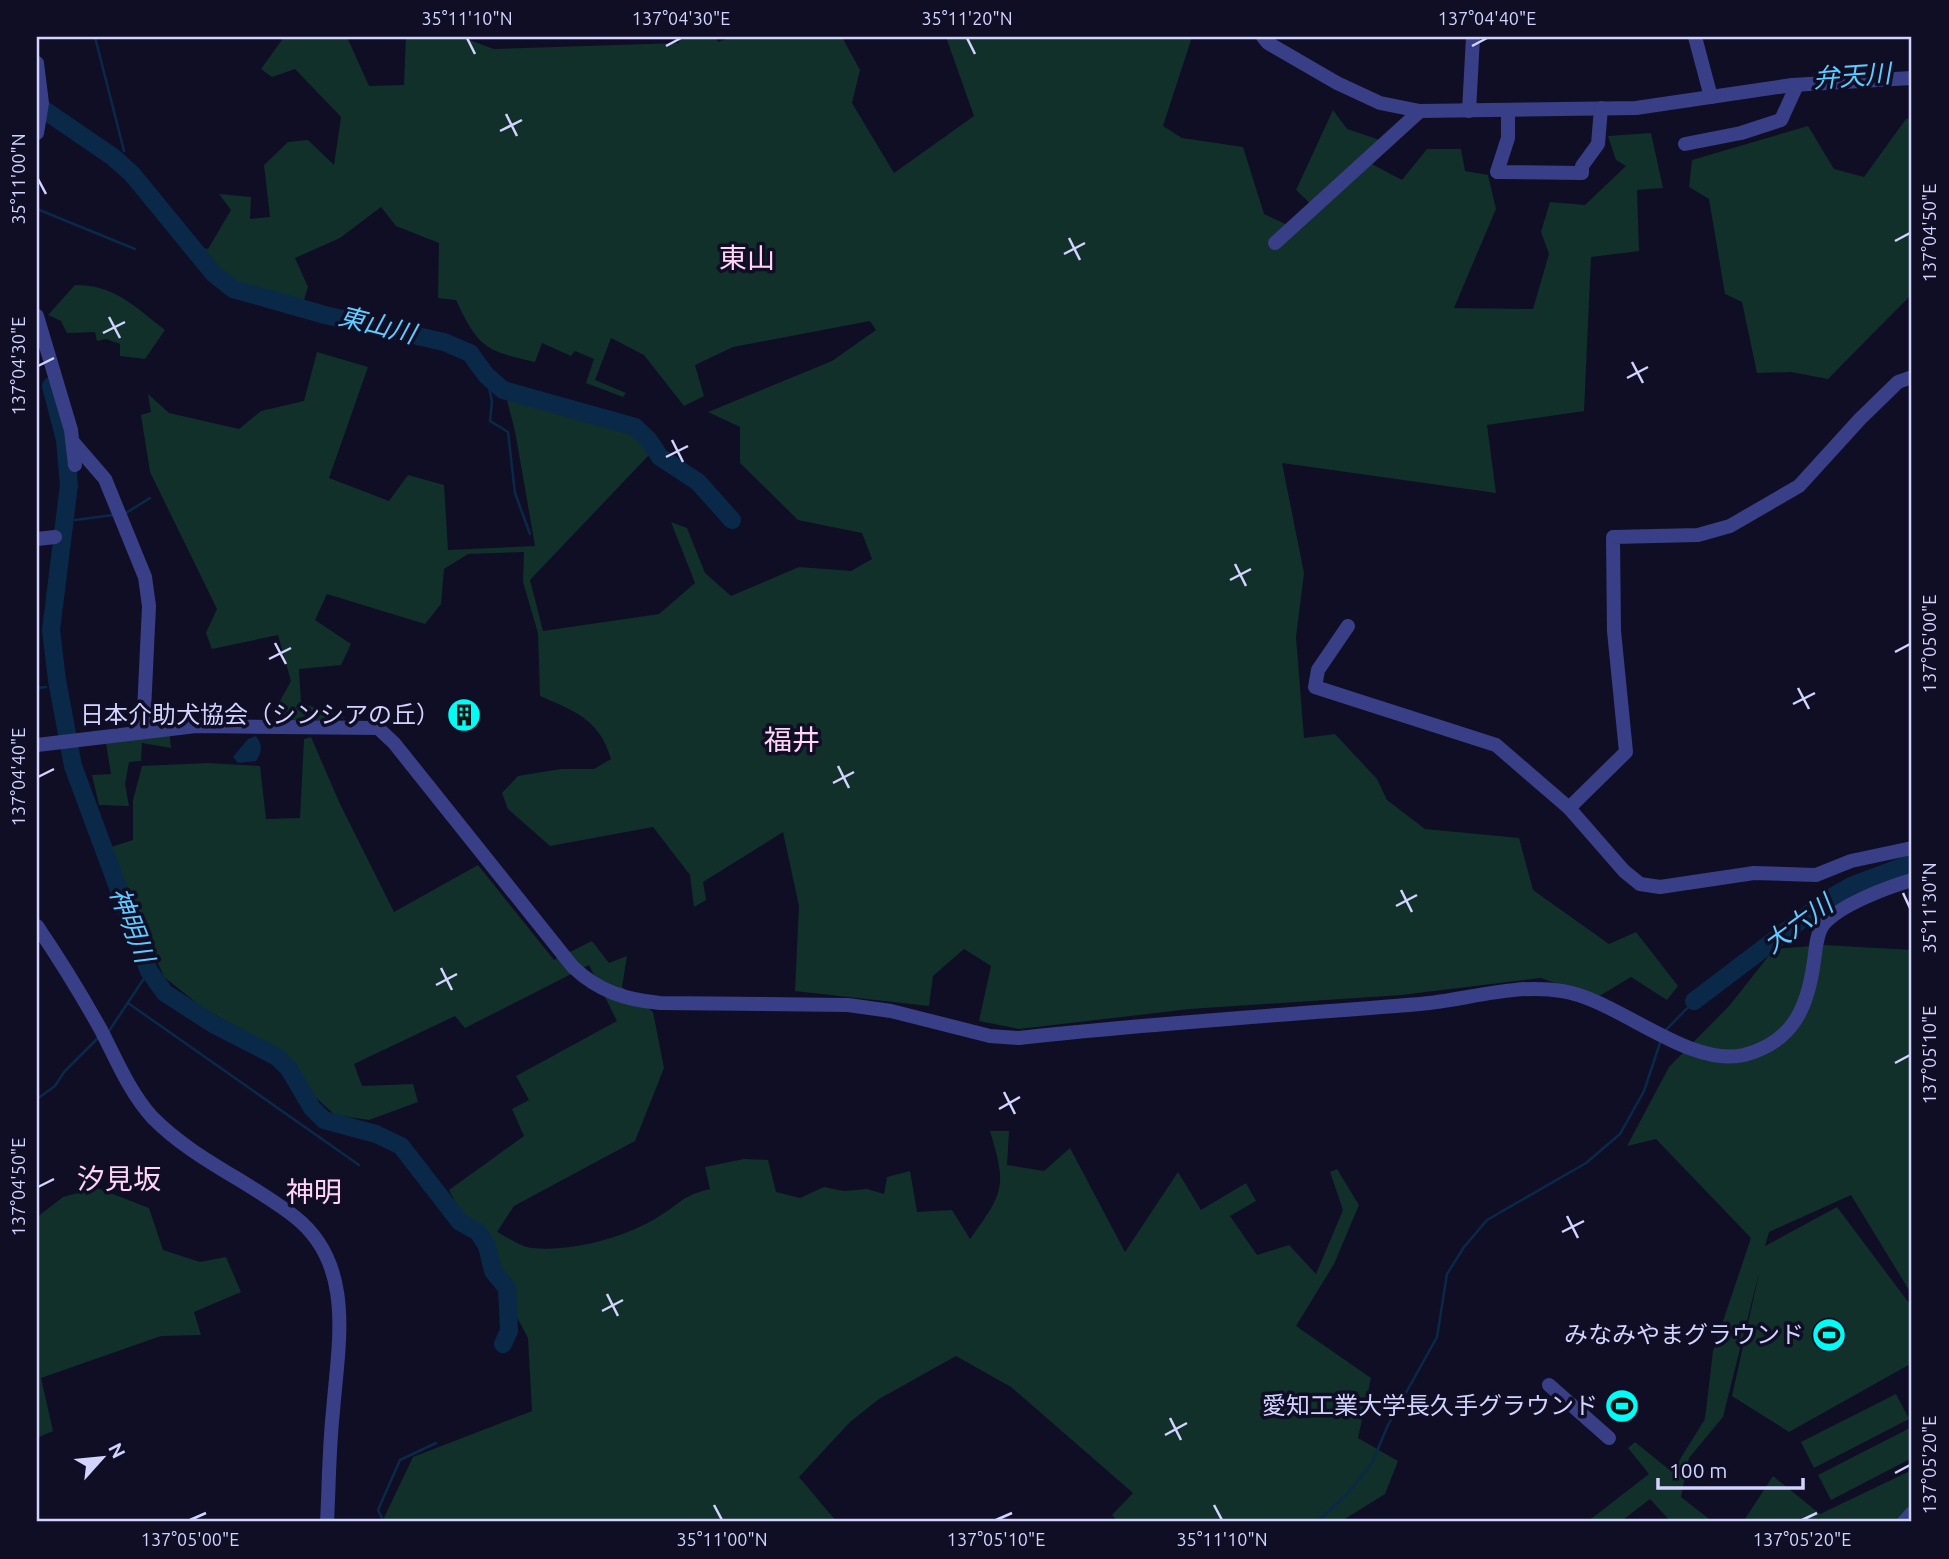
<svg xmlns="http://www.w3.org/2000/svg" width="1949" height="1559" font-family="Ubuntu,'Noto Sans JP',sans-serif">
  <style>
    .green { fill: #11302a }
    .water { fill: #0a2948 }
    .lines { fill: none; stroke-linecap: round; stroke-linejoin: round }
    .stream { stroke: #0a2948; stroke-width: 2.5 }
    .river { stroke: #0a2948; stroke-width: 18 }
    .minor { stroke: #383f86; stroke-width: 14 }
    .ticks { fill: none; stroke: #d2d3ff; stroke-width: 2.5 }
    .labels { text-anchor: middle; stroke-width: 7; stroke-linejoin: round; paint-order: stroke }
    .poi-label { font-size: 24px; fill: #d2d3ff; stroke: #0f0e25; text-anchor: end }
    .water-label { font-size: 26px; font-style: italic; fill: #60cbff; stroke: #0f0e25 }
    .quarter-label { font-size: 28px; fill: #ffd4f5; stroke: #0f0e25 }
    .neatline { fill: none; stroke: #d2d3ff; stroke-width: 2.5 }
    .ticks-label { font-size: 18px; text-anchor: middle; fill: #d2d3ff }
  </style>
  <rect width="100%" height="100%" fill="#0f0e25"/>
  <!-- green -->
  <g class="green">
    <path d="M284,37H347L369,86L404,85L406,37H461L494,49L679,43V37H716L718,42L732,37H842L860,70L852,103L894,173L974,116L946,37H1192L1163,126L1182,138L1243,147L1264,214L1296,229L1316,209L1296,190L1333,110L1347,129L1380,140L1368,162L1402,180L1427,149H1461L1465,171L1488,175L1496,209L1454,308L1533,309L1549,254L1541,232L1550,202L1585,205L1626,166L1616,160L1608,136L1651,133L1663,188L1637,190L1639,251L1591,257L1584,411L1487,425L1496,493L1282,463L1304,573L1296,637L1304,738L1335,734L1377,779L1387,800L1425,829L1519,838L1533,890L1609,944L1636,932L1678,986L1667,1000L1631,977L1596,998L1541,978L1401,995L1190,1009L1019,1029L979,1021L991,966L964,949L933,976L929,1006L795,991L799,906L783,832L703,882L706,900L694,907L690,875L653,827L550,846L508,809L502,793L518,776L561,769H594L611,759C600,720 575,711 540,696L538,633L523,582L524,552L468,554L444,569L441,604L425,624L327,594L315,620L351,644L341,665L299,669L301,703L346,718L278,723L280,701L291,681L278,635L212,649L206,633L217,609L150,472L141,415L151,412L148,394L169,413L239,429L261,411L304,401L317,352L368,367L329,478L389,501L408,475L444,485L448,550L535,546L515,431L507,400L633,434L649,455L530,580L543,631L659,614L695,583L671,522L687,528L705,573L731,596L799,567L851,571L872,559L862,533L798,520L740,463V427L708,412L832,361L876,330L870,321L733,347L695,365L704,396L684,406L644,355L611,338L595,380L626,393L623,397L586,383L594,359L575,351L571,356L542,343L535,362C485,351 478,347 456,300L438,298L439,243L396,226L381,207L340,238L295,258L308,287L303,303L297,306C245,289 230,292 196,246L208,249L231,210L219,194L251,197L250,219L270,217L264,165L288,142L308,140L334,165L341,117L295,69L272,77L261,69Z"/>
    <polygon points="1912,118 1912,294 1828,379 1791,372 1757,373 1742,302 1725,294 1709,199 1689,187 1692,160 1808,126 1834,169 1864,177 1906,119"/>
    <path d="M75,285C115,285 134,306 165,330L145,359L120,356V344L106,339L97,341L95,332L67,333L61,321L48,315Z"/>
    <polygon points="169,729 171,748 142,743 141,761 129,762 125,784 129,806 99,805 92,775 111,774 105,737"/>
    <path d="M311,737L340,804L394,912L478,865L554,960L592,941L609,963L627,956L622,987L653,1012L664,1068L635,1141L514,1206L497,1232C507,1237 521,1247 532,1248C572,1252 624,1238 658,1217C680,1204 681,1196 710,1189L705,1167L744,1159L768,1160L776,1192L800,1198L824,1187L844,1191L867,1189L884,1194L887,1177L910,1171L917,1212L952,1210L970,1239C1004,1192 1007,1187 990,1131H1009L1007,1165L1044,1171L1070,1148L1125,1252L1178,1172L1201,1210L1246,1183L1256,1201L1230,1216L1257,1255L1289,1245L1316,1274L1343,1210L1330,1172L1337,1169L1359,1205L1334,1264L1296,1326L1371,1378L1358,1438L1398,1461L1385,1494L1340,1522H1118L1112,1515L1133,1493L1011,1387L956,1356L879,1399L850,1422L799,1477L837,1522H382L413,1457L532,1411L528,1338L449,1190L524,1136L512,1109L529,1100L516,1076L617,1021L589,965L465,1028L455,1016L354,1064L362,1086L413,1084L418,1102L369,1120L335,1115L304,1087L293,1064L250,1034L203,1008L164,977L108,848L133,840V800L142,766L207,763L260,766L266,819L300,818L304,739Z"/>
    <polygon points="1824,945 1912,950 1912,1295 1851,1195 1769,1232 1765,1246 1837,1207 1912,1307 1912,1363 1789,1432 1732,1396 1760,1269 1723,1417 1689,1458 1681,1497 1713,1522 1671,1522 1650,1499 1620,1522 1587,1522 1649,1474 1628,1448 1635,1442 1672,1472 1705,1419 1713,1351 1751,1238 1656,1139 1627,1146 1669,1067 1730,1005 1774,949"/>
    <polygon points="97,1188 149,1208 163,1250 200,1262 226,1257 241,1292 194,1312 201,1335 161,1336 41,1378 53,1431 37,1438 37,1217 63,1197"/>
    <polygon points="1896,1394 1909,1419 1814,1468 1801,1442"/>
    <polygon points="1912,1427 1912,1458 1831,1500 1818,1475"/>
    <polygon points="1912,1470 1912,1522 1743,1522 1773,1476 1820,1514"/>
  </g>
  <!-- water -->
  <path class="water" d="M256,736C263,745 262,752 256,761L238,763L233,757L248,739Z"/>
  <g class="lines">
    <!-- stream -->
    <g class="stream">
      <polyline points="95,37 124,151"/>
      <polyline points="37,209 135,249"/>
      <polyline points="486,375 492,401 490,421 508,432 515,493 530,534"/>
      <polyline points="126,513 150,498"/>
      <polyline points="75,520 113,515"/>
      <polyline points="37,688 46,687"/>
      <polyline points="128,1003 359,1165"/>
      <polyline points="109,1031 149,971"/>
      <polyline points="1665,1031 1694,1001"/>
      <polyline points="37,1099 55,1086 64,1072 98,1038"/>
      <polyline points="384,1522 378,1510 400,1460 436,1443"/>
      <polyline points="1317,1522 1349,1492 1372,1463 1388,1425 1437,1337 1447,1274 1464,1247 1487,1220 1586,1163 1620,1134 1644,1091 1661,1040"/>
    </g>
    <!-- river -->
    <g class="river">
      <polyline points="37,105 113,157 132,174 214,274 233,289 325,315 444,342 470,353 486,375 503,390 635,427 648,439 660,457 698,482 732,520"/>
      <polyline points="51,386 65,440 69,485 51,630 57,680 73,766 149,971 165,993 213,1024 277,1057 289,1069 312,1108 324,1120 376,1134 401,1146 460,1222 478,1232 487,1246 493,1271 507,1288 509,1331 503,1344"/>
      <polyline points="1694,1001 1830,898 1851,886 1912,863"/>
    </g>
    <!-- minor -->
    <g class="minor">
      <polyline points="1263,37 1268,43 1337,83 1380,103 1420,111 1636,108 1792,85 1912,78"/>
      <polyline points="1695,37 1711,97"/>
      <polyline points="37,63 42,103 37,133"/>
      <polyline points="1508,110 1508,138 1497,172 1582,173 1582,166 1598,144 1601,108"/>
      <polyline points="1469,111 1473,37"/>
      <polyline points="1685,144 1741,133 1781,120 1797,85"/>
      <polyline points="1275,243 1420,111"/>
      <polyline points="37,316 71,430 75,465"/>
      <polyline points="73,442 105,479 145,577 149,606 143,732"/>
      <polyline points="37,539 55,537"/>
      <polyline points="1348,626 1318,670 1315,687 1496,745 1569,808 1624,871 1640,884 1660,887 1754,873 1816,875 1851,861 1912,848"/>
      <path d="M37,745L196,726L378,728L394,743L573,967C598,991 626,1000 660,1003L848,1005L891,1011L990,1036L1019,1038C1152,1023 1286,1015 1420,1004C1467,1000 1514,983 1562,991C1617,999 1688,1068 1744,1055C1794,1042 1808,1006 1814,961C1816,949 1816,935 1823,925C1839,905 1888,887 1912,880"/>
      <polyline points="1569,808 1626,752 1614,631 1613,537 1698,535 1730,526 1799,486 1860,419 1898,382 1912,377"/>
      <path d="M37,926C60,960 81,994 101,1030C116,1059 130,1093 152,1117C193,1159 249,1181 295,1217C356,1265 338,1345 333,1411C329,1448 329,1485 327,1522"/>
      <polyline points="1549,1385 1609,1438"/>
      <polyline points="1904,1522 1912,1513"/>
    </g>
  </g>
  <!-- ticks -->
  <path class="ticks" d="M467,38L475,54M967,38L975,54M666,46L681,38M1472,46L1487,38M506,114L517,136M500,131L522,120M38,179L46,194M1069,238L1080,260M1895,241L1910,233M1064,254L1085,243M109,317L120,338M103,333L125,322M1632,362L1643,383M38,366L54,358M1627,378L1648,367M672,440L683,462M666,457L688,446M1235,564L1246,586M1230,580L1251,569M275,643L286,664M1895,652L1910,644M269,659L291,648M1798,688L1809,709M1793,704L1815,693M838,766L849,788M38,777L54,769M833,783L854,772M1401,890L1412,912M1903,893L1910,908M1396,906L1417,895M441,968L452,990M436,985L457,974M1895,1063L1910,1055M1004,1092L1015,1114M999,1109L1020,1097M38,1187L54,1179M1567,1216L1578,1238M1562,1232L1584,1221M607,1294L618,1316M602,1311L623,1300M1170,1418L1181,1440M1165,1435L1187,1423M1895,1473L1910,1465M714,1505L722,1520M1214,1505L1222,1520M190,1520L206,1513M996,1520L1012,1513M1802,1520L1817,1513"/>
  <!-- icons -->
  <defs>
    <g id="building-disc" transform="scale(1.75)"><circle r="9.5" fill="#00fdf5" stroke="#0f0e25"/><path d="M-4-6H4V6H1V3H-1V6H-4ZM-2.5-4.3h1.7v1.8h-1.7ZM.8-4.3h1.7v1.8H.8ZM-2.5-1h1.7V.8h-1.7ZM.8-1h1.7V.8H.8Z" fill="#111"/></g>
    <g id="stadium-disc" transform="scale(1.75)"><circle r="9.5" fill="#00fdf5" stroke="#0f0e25"/><path d="M0-5a6.5 5 0 1 0 0 10a6.5 5 0 1 0 0-10ZM-3.5-1.8h7v3.6h-7Z" fill="#111"/></g>
  </defs>
  <g fill-rule="evenodd">
    <use href="#building-disc" x="464" y="715"/>
    <use href="#stadium-disc" x="1829" y="1335"/>
    <use href="#stadium-disc" x="1622" y="1406"/>
  </g>
  <g class="labels">
    <!-- poi labels -->
    <g class="poi-label">
      <text x="440" y="723">日本介助犬協会（シンシアの丘）</text>
      <text x="1804" y="1343">みなみやまグラウンド</text>
      <text x="1598" y="1414">愛知工業大学長久手グラウンド</text>
    </g>
    <!-- water labels -->
    <g class="water-label">
      <text transform="translate(1852 76) rotate(-4)" y="9">弁天川</text>
      <text transform="translate(377 325) rotate(14)" y="9">東山川</text>
      <text transform="translate(1798 924) rotate(-36)" y="9">大六川</text>
      <text transform="translate(132 925) rotate(69)" y="9">神明川</text>
    </g>
    <!-- quarter labels -->
    <g class="quarter-label">
      <text x="747" y="268">東山</text>
      <text x="792" y="750">福井</text>
      <text x="119" y="1189">汐見坂</text>
      <text x="314" y="1202">神明</text>
    </g>
  </g>
  <!-- border -->
  <rect width="1949" height="1559" fill="none" stroke="#0f0e25" stroke-width="77"/>
  <!-- north arrow -->
  <g transform="translate(102 1458) rotate(63)" stroke="#0f0e25" stroke-width="5" paint-order="stroke">
  <path d="M0-5L12 26L0 18L-12 26Z" fill="#d2d3ff"/>
  <text y="-10" font-size="19" font-weight="bold" text-anchor="middle" fill="#d2d3ff">N</text>
  </g>
  <!-- scale -->
  <path d="M1658 1478v10h145v-10" fill="none" stroke="#d2d3ff" stroke-width="3.5"/>
  <text x="1669" y="1478" font-size="21" fill="#d2d3ff" stroke="#0f0e25" stroke-width="5" paint-order="stroke">100 m</text>
  <rect x="38" y="38" width="1872" height="1482" class="neatline"/>
  <g class="ticks-label">
    <text x="467" y="25">35°11'10"N</text>
    <text x="681" y="25">137°04'30"E</text>
    <text x="967" y="25">35°11'20"N</text>
    <text x="1487" y="25">137°04'40"E</text>
    <text transform="translate(19 179) rotate(-90)" y="6">35°11'00"N</text>
    <text transform="translate(1930 233) rotate(-90)" y="6">137°04'50"E</text>
    <text transform="translate(19 366) rotate(-90)" y="6">137°04'30"E</text>
    <text transform="translate(1930 644) rotate(-90)" y="6">137°05'00"E</text>
    <text transform="translate(19 777) rotate(-90)" y="6">137°04'40"E</text>
    <text transform="translate(1930 908) rotate(-90)" y="6">35°11'30"N</text>
    <text transform="translate(1930 1055) rotate(-90)" y="6">137°05'10"E</text>
    <text transform="translate(19 1187) rotate(-90)" y="6">137°04'50"E</text>
    <text transform="translate(1930 1465) rotate(-90)" y="6">137°05'20"E</text>
    <text x="190" y="1546">137°05'00"E</text>
    <text x="722" y="1546">35°11'00"N</text>
    <text x="996" y="1546">137°05'10"E</text>
    <text x="1222" y="1546">35°11'10"N</text>
    <text x="1802" y="1546">137°05'20"E</text>
  </g>
</svg>
